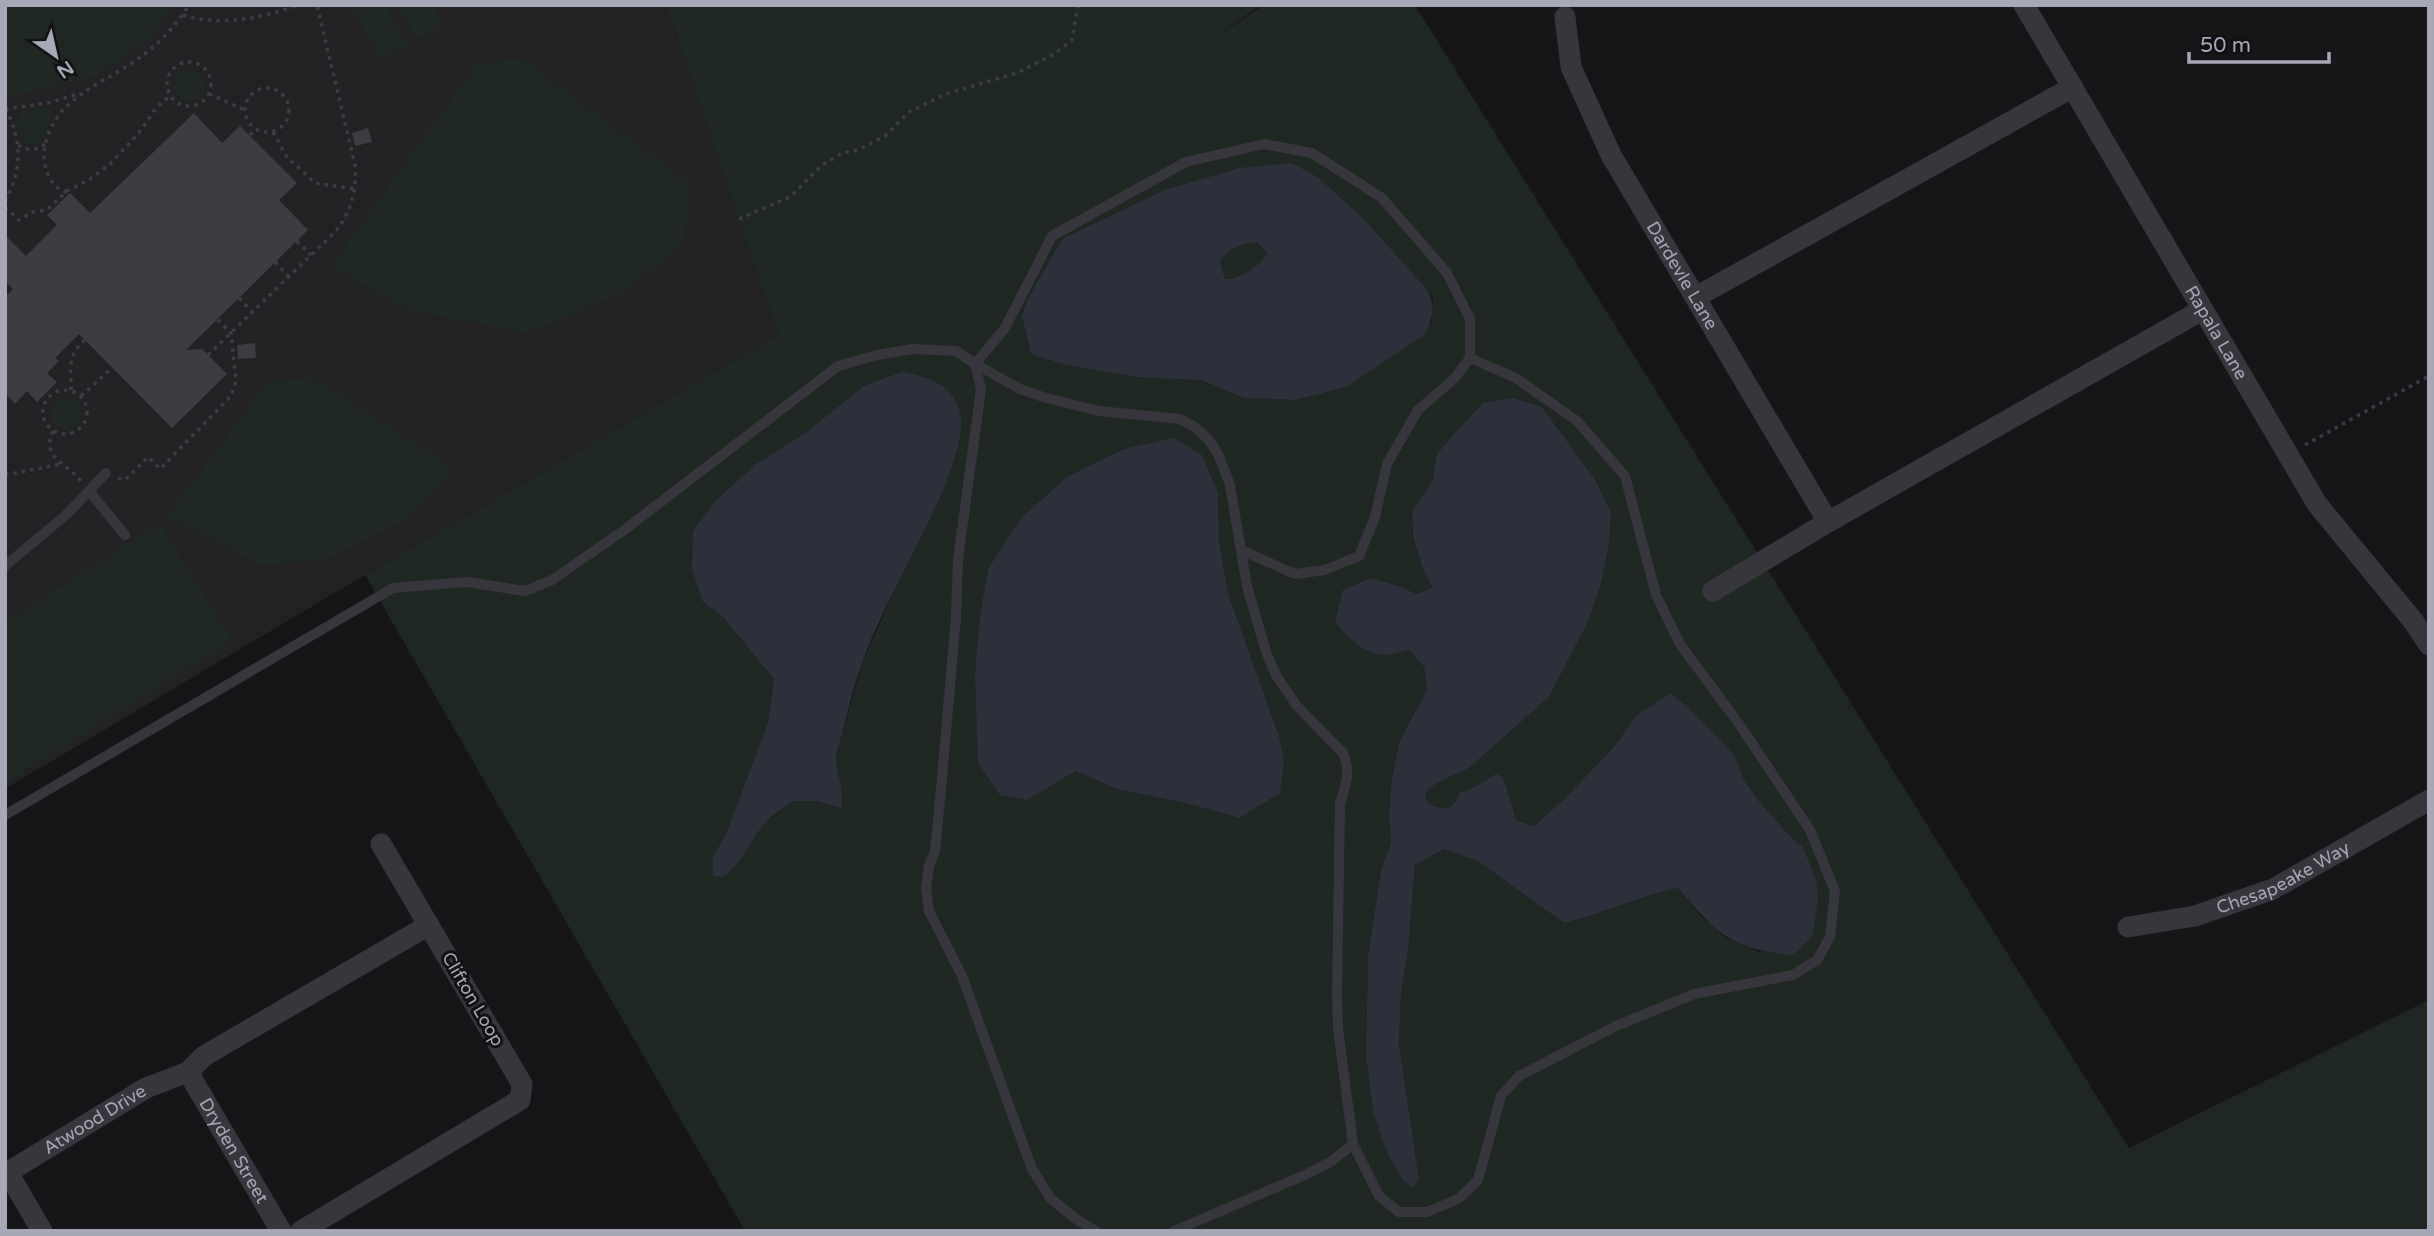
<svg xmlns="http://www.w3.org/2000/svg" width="2434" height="1236" font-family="'Varela Round',sans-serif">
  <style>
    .built { fill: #222124 }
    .green { fill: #1f2722; fill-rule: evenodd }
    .water { fill: #2c303b; fill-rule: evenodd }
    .building { fill: #3d3c41 }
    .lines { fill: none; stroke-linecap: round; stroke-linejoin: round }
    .path { stroke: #3c3c43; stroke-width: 3.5; stroke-dasharray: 3.5 5; stroke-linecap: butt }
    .service { stroke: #37363c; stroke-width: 10 }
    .minor { stroke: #37363c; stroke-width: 21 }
    .labels { text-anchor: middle; stroke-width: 6; stroke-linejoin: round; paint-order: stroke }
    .street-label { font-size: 18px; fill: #a7a8b7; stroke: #111012 }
  </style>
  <rect width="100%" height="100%" fill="#161517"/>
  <!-- built -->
  <polygon class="built" points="5,5 666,5 778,335 365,575 5,789"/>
  <!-- green -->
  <g class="green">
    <polygon points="5,5 173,5 149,40 94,77 5,98"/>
    <polygon points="350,5 385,5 408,45 382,60"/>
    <polygon points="397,5 433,5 443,24 417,39"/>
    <path d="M666,5H1261L1216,37L1264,5H1415L2129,1148L2429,1000V1231H745L365,575L778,335ZM1239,168L1319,178L1364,219L1426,288L1433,298L1431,323L1295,400L1244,398L1201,380L1031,354L1022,316L1027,300L1062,239L1164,190ZM1542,407L1595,479L1611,512L1609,545L1602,580L1588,622L1549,697L1469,768L1435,784L1425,794L1428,803C1443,811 1455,812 1460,793L1473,788L1497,774L1516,820L1534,826L1563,800L1612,749L1637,715L1695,714L1733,755L1744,780L1758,800L1791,837L1803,847L1760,952L1726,938L1702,917L1678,888C1639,896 1603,914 1564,923L1479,862L1444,849L1415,865L1408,951L1401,993L1399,1044L1419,1179L1415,1188L1366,1055L1368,955L1381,870L1391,843L1389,814L1392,777L1399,742L1427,690L1424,667L1410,649L1371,578L1399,586L1417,594L1432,586L1422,566L1413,536L1412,511L1432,482L1437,454ZM808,431L935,508L903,571L862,663L836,756C837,775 844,790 840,808L817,801L793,800L766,822L714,857L726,834L768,722L774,679L722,616L703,602L717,499L756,464ZM1218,493L1219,542L1229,596L1278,733L1239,818L1189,804L1117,789L1075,771L975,672L980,615L988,569Z"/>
    <polygon points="520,58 690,184 685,240 625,292 528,333 411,311 331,266 477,64"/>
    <circle cx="190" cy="85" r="16"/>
    <path d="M46,107L51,110C54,119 46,141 35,145C20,143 14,127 19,114L24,110Z"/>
    <path d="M1257,242L1267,253C1262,266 1239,280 1225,279L1220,261C1231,247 1240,244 1257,242Z"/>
    <polygon points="311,377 455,469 408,519 325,560 260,565 168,516 267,383"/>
    <circle cx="66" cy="413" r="16"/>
    <polygon points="160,524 232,640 5,783 5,622"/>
  </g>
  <!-- water -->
  <g class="water">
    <path d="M1292,163L1319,178L1364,219L1426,288C1436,302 1433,321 1424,335L1346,387L1295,400L1244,398L1201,380L1137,377L1067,365L1031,354L1022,316L1027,300L1062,239L1164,190L1239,168ZM1257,242L1267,253C1262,265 1239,280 1225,279L1220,261C1231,247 1240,244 1257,242Z"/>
    <path d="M902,372C926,377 948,382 958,406C974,444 921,535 904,571C889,601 873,632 862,663C851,693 845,726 836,756C837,774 844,790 841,808L817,801H793C784,807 774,814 767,821C750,839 744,862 723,877L713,876V857L726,834L768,722L774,679L722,616L703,602L692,569L693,531L717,499L756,464L808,431L864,386Z"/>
    <path d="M1513,398L1542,407L1595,479L1611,512L1609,545L1602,580L1588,622L1549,697L1469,768L1435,784L1425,794L1428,803C1442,811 1455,811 1459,793L1473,788L1496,774L1503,777L1516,820L1534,826L1563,800L1612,749L1637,715L1671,693L1695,714L1734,755L1744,780L1758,800L1791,837L1803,847L1816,879L1818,900L1812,937L1793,955C1730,949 1717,934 1678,888C1639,896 1603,914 1564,923L1479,862L1444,849L1415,865L1408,951L1401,993L1399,1044L1419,1179L1414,1188L1403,1181L1387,1153L1373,1111L1366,1055L1368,955L1381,870L1391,843L1389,814L1392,777L1399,742L1427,690L1424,667L1410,650C1403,651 1395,654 1387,655C1366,656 1346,637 1335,621L1343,590L1371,578L1399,586L1417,594L1432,587L1422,566L1413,536L1412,511L1432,482L1437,454L1455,433L1483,403Z"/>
    <polygon points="1174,438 1202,455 1218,493 1219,542 1229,596 1278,733 1284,760 1280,793 1239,818 1189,804 1117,789 1075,771 1027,800 1000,795 978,763 975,672 980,615 988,569 1021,518 1067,477 1124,449"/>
  </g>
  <!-- building -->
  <g class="building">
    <polygon points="194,113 222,143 240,126 297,183 279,200 308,230 186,350 202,349 227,374 172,428 79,334 55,358 59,361 47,373 57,382 37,402 27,391 15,404 5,393 5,297 13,289 5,281 5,235 26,256 57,225 47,215 70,193 90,213"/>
    <polygon points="368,128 372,142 355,146 352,133"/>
    <polygon points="255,343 256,358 238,359 237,345"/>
  </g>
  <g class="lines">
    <!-- path -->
    <g class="path">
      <path d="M183,15C219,27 263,18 298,5"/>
      <circle cx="189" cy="84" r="22"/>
      <circle cx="267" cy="110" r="22"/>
      <polyline points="209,94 245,110"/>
      <path d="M5,109C23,139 22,171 5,201"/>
      <polyline points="5,109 48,103 78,94"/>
      <polyline points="273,132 287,157 315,183 355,189"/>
      <polyline points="250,135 255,129"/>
      <path d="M18,145C28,151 36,151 45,144"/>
      <path d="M67,192C58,190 52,184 48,175C43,162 43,151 47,138C61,94 108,82 142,56C160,43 177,24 189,5"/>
      <polyline points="5,207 19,220 33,212 47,210 67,191 90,179 110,164 138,134 157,107 170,96"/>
      <polyline points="739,219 790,197 821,166 842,153 858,150 885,136 909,112 946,94 1017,73 1054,54 1072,40 1078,5"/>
      <polyline points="297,241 311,255"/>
      <polyline points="275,262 289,277"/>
      <polyline points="239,298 252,312"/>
      <path d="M208,355L335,232C351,213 357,190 355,165L317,5"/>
      <circle cx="65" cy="412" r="22"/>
      <path d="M71,390C71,368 67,355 85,340"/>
      <polyline points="81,396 112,368"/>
      <path d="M53,431C40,458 68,464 81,481"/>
      <polyline points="2305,445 2429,376"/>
      <polyline points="5,475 61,464"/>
      <polyline points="118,478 125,480 148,457 160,469 231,396 236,381 231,333 217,319"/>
    </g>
    <!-- service -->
    <g class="service">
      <polyline points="975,364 1005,328 1052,236 1186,162 1264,144 1312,153 1382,198 1447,273 1470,319 1470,358 1454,379 1418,410 1387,464 1375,517 1359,556 1325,570 1295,574 1241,550"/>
      <polyline points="975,364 981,389 958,559 956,617 941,789 935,851 929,866 926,889 929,911 962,976 1032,1169 1051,1199 1076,1219 1096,1231"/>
      <polyline points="89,491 125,535"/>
      <polyline points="5,566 67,514 106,473"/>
      <path d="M5,815L393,588L467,582L525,591L552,580L623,531L838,366L877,355L913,349L956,351L975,364L1020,389L1043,397L1099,411L1180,419L1195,427L1209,440L1219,456L1230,485L1247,586L1266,652L1277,677L1297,706L1343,753C1351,771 1346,785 1340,803L1337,996L1338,1028L1353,1144L1332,1161L1307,1174L1174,1231"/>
      <polyline points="1353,1144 1379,1196 1399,1212 1427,1212 1458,1199 1478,1180 1501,1096 1519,1076 1616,1026 1694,994 1793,975 1817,960 1830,937 1835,891 1810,830 1739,724 1680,644 1656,595 1625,476 1577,421 1516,378 1470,358"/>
    </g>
    <!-- minor -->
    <g class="minor">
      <path id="s1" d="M2024,5L2317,504L2414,622L2429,645"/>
      <path id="s2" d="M1565,17L1571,67L1611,155L1828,522"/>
      <polyline points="1696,297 2073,87"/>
      <polyline points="1713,591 1828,522 2202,310"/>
      <path id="s3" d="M2128,927L2195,916L2273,889L2429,800"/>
      <path id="s4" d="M188,1072L281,1231"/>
      <path id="s5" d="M5,1174L146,1088L188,1072L204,1056L429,925"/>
      <polyline points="5,1178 14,1183 42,1231"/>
      <polyline points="301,1231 520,1100 522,1084 381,844"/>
    </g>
  </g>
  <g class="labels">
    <!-- street labels -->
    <g class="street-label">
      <text dy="6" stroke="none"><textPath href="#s2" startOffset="287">Dardevle Lane</textPath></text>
      <text dy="6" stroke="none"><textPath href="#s1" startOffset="380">Rapala Lane</textPath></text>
      <text dy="6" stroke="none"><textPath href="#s3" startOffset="164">Chesapeake Way</textPath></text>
      <text transform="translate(473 999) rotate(60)" y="6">Clifton Loop</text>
      <text dy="6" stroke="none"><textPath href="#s5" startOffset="105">Atwood Drive</textPath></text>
      <text dy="6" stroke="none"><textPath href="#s4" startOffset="91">Dryden Street</textPath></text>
    </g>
  </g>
  <!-- border -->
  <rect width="2434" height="1236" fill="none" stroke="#a7a8b7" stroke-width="14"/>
  <!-- north arrow -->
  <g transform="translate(56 56) rotate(146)" stroke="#111012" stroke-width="5" paint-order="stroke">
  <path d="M0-5L12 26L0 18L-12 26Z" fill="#a7a8b7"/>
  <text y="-10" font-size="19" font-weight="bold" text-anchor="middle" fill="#a7a8b7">N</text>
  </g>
  <!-- scale -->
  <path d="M2189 52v10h140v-10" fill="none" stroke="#a7a8b7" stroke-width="3.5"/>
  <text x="2200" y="52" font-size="21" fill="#a7a8b7" stroke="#111012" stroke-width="5" paint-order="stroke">50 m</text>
</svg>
